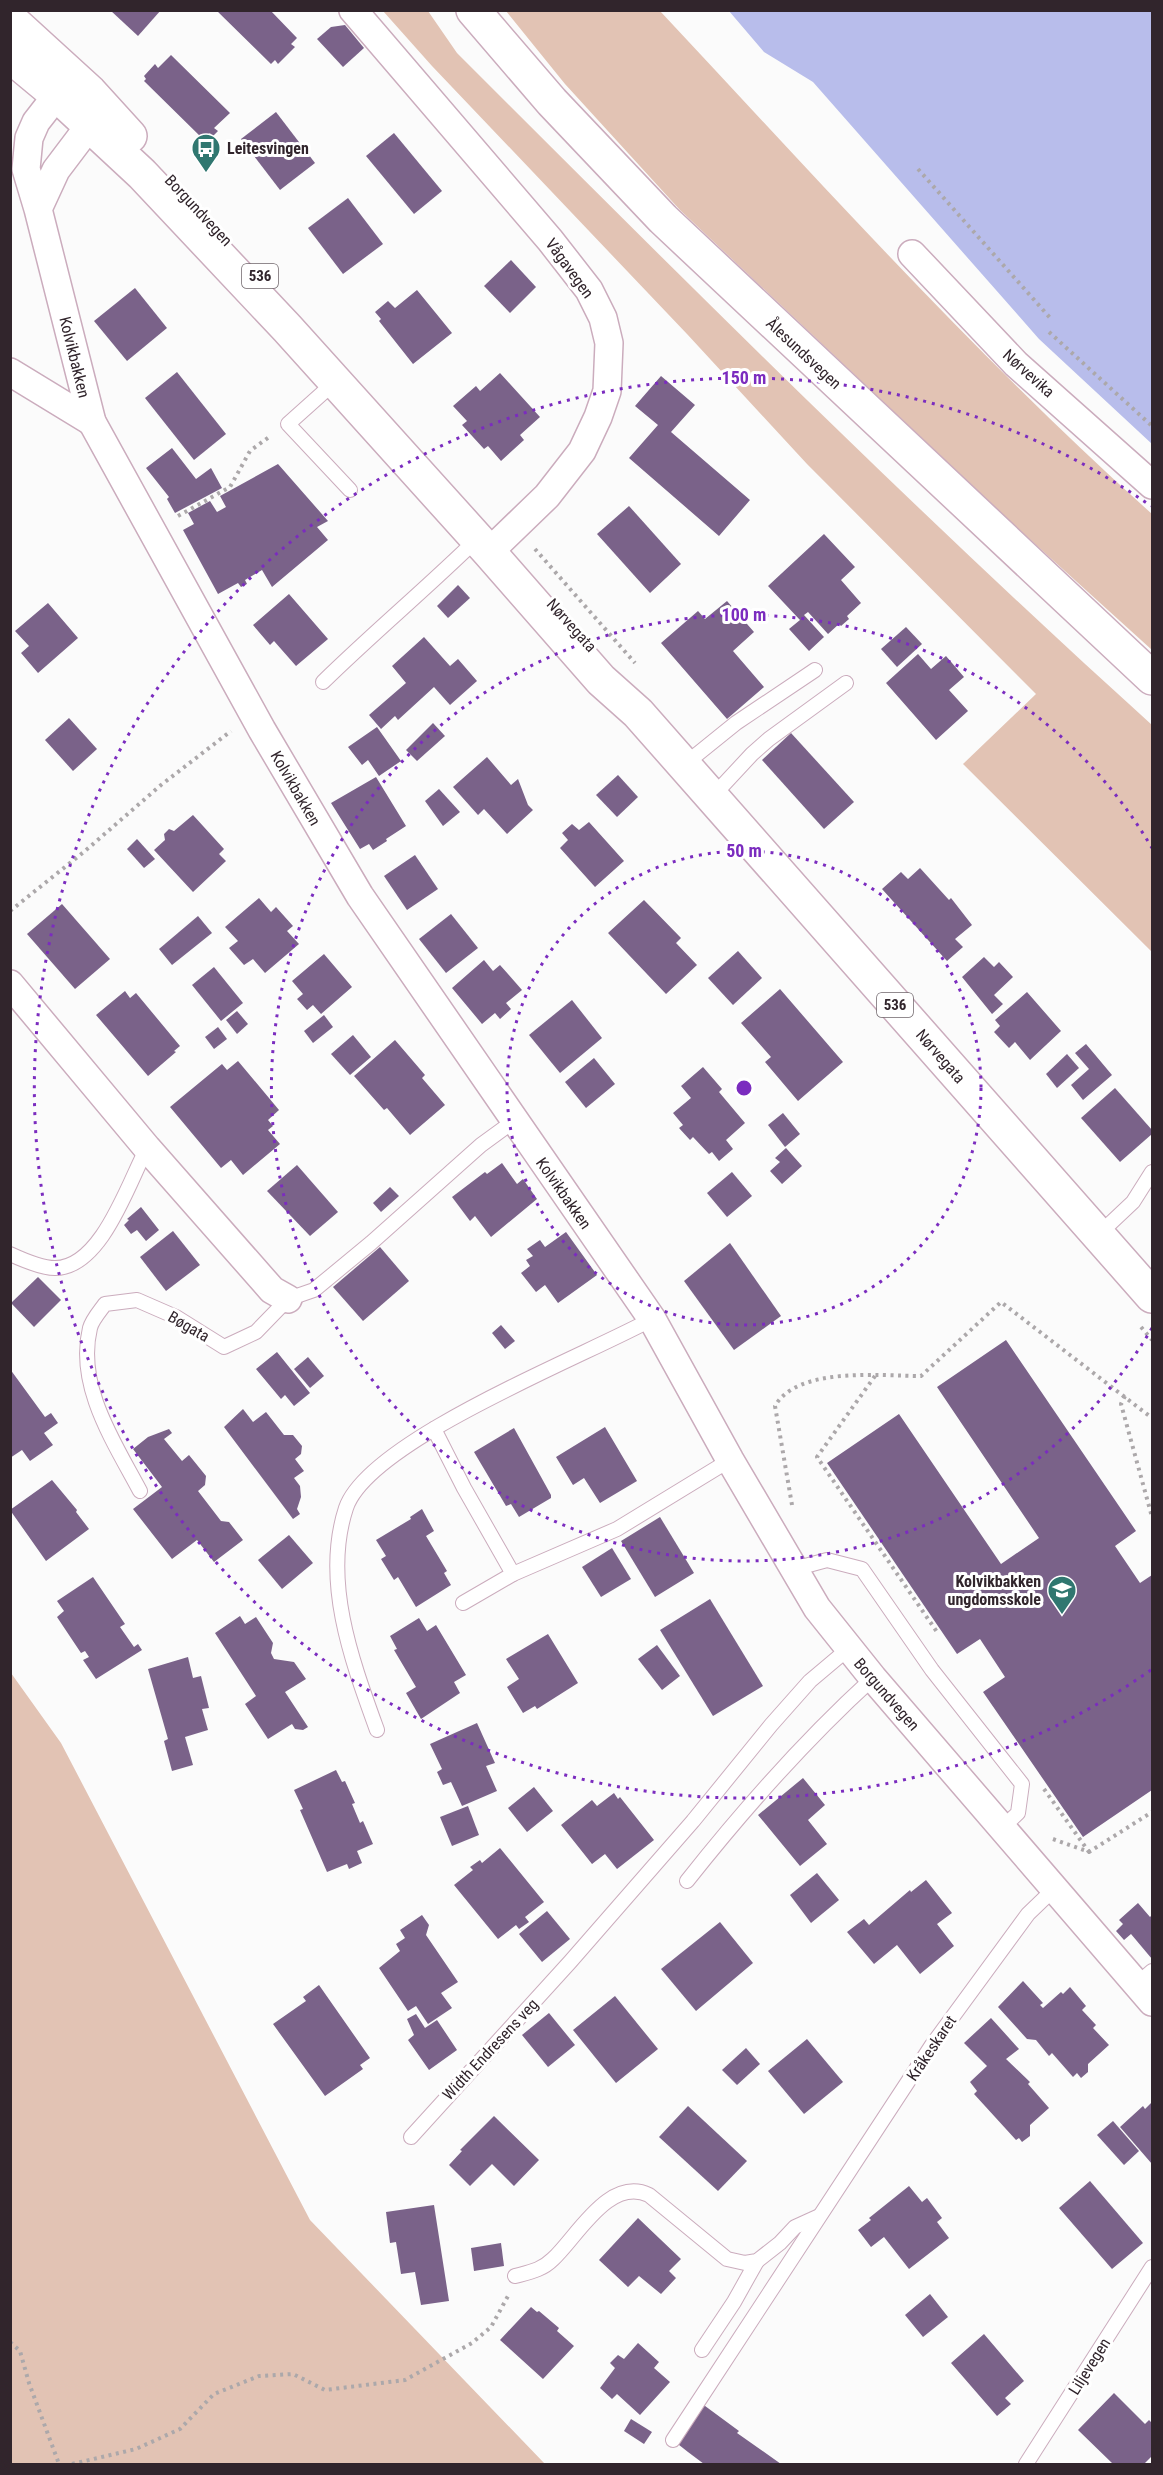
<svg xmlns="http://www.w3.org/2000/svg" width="1163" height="2475" font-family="'Roboto Condensed',sans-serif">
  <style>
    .green { fill: #e2c3b4 }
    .water { fill: #b8bdeb }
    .building { fill: #7a6289 }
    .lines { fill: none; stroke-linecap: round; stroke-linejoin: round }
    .service-casing { stroke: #cbacbd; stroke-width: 16 }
    .minor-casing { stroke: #cbacbd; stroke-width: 30 }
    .primary-casing { stroke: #cbacbd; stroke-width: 36 }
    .trunk-casing { stroke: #cbacbd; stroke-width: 36 }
    .path { stroke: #aca8aa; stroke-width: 4; stroke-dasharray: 3 4.5; stroke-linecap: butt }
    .service { stroke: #fff; stroke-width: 14 }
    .minor { stroke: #fff; stroke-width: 27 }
    .primary { stroke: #fff; stroke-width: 33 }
    .trunk { stroke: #fff; stroke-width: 33 }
    .ring { fill: none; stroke: #7b2cbf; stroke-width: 3; stroke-dasharray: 3 6 }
    .labels { text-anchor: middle; stroke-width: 6; stroke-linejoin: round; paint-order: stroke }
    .shield { fill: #fff; stroke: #6f666b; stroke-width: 1.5 }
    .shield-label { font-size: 15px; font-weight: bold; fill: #31252c }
    .poi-label { font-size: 16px; font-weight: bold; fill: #31252c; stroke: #fff; text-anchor: start }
    .street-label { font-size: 16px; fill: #31252c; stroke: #fff }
    .centre { fill: #7b2cbf; stroke: #fff; stroke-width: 3 }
    .ring-label { font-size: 18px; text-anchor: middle; font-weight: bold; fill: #7b2cbf; stroke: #fff; stroke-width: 6; stroke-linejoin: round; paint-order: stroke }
  </style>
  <rect width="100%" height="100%" fill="#fbfbfb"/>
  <!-- green -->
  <g class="green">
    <path d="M383,11H428L457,53C685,281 913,509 1152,725V952L963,764L1036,694L807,464L687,334L432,66Z"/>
    <path d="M506,11H660C820,182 977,357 1152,514V650L1014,525L680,210L565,84Z"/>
    <polygon points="11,1673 61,1743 310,2220 545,2464 11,2464"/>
  </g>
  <!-- water -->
  <polygon class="water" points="729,11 1152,11 1152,444 1039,339 813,82 764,52"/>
  <!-- building -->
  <g class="building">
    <polygon points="110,10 161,10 138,36"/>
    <polygon points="216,10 270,10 297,38 291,44 295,47 278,64 275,60 271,64"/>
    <polygon points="345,25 364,48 343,67 317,39 331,27"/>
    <polygon points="171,55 230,113 214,128 218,131 212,137 210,133 204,140 144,81 146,79 144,76 155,64 158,68"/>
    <polygon points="276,112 315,163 280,190 241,139"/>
    <polygon points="394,133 442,191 414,214 366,156"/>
    <polygon points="348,198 383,244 343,274 308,228"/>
    <polygon points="511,260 536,287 510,313 484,286"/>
    <polygon points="135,288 167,328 127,361 94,321"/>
    <polygon points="417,290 452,333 413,364 379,321 381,319 375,312 388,301 395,308"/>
    <polygon points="177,372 226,434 194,460 145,398"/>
    <polygon points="500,373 540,417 520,435 524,440 501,461 488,446 484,449 462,425 467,421 453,406 476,386 480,391"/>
    <polygon points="661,376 695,405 671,432 750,500 719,536 629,458 658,425 635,406"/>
    <polygon points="172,448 196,479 211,468 222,488 175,513 167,499 169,497 146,468"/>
    <polygon points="278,464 328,521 317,527 328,540 272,587 262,570 245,580 247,584 241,587 238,583 218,594 183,530 194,524 188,513 210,501 217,512 226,507 220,496"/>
    <polygon points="629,506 681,564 650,593 597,534"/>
    <polygon points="824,534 855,567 841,580 861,603 847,616 849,619 841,626 839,624 828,634 808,612 804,615 824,637 809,651 789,629 800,620 768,586"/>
    <polygon points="458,585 470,598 448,618 437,606"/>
    <polygon points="289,594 328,639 296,666 274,641 270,645 253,625"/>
    <polygon points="727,601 754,632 733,651 764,687 727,719 661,643 698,611 705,619"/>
    <polygon points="48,603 78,638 38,673 21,653 29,646 15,631"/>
    <polygon points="906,627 922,644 897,667 881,649"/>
    <polygon points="424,637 450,666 458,659 477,681 450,705 434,687 398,720 395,716 381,729 369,715 406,683 392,666"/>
    <polygon points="918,654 931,669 946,656 964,677 949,690 968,711 936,740 886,683"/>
    <polygon points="69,718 97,749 73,771 45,740"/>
    <polygon points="433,723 445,736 417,761 406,750"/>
    <polygon points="377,727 401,761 379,776 368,760 362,765 348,747"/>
    <polygon points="791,733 854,802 824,829 762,760"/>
    <polygon points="487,757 511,785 518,779 528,805 533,810 507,834 484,809 478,815 453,787"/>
    <polygon points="618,775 638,797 617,817 596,795"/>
    <polygon points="376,777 406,826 386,839 387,841 373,850 369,844 360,849 331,803"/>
    <polygon points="439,789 460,812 443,826 425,801"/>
    <polygon points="193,815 224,849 219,854 226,861 193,892 154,850 165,840 164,834 169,829 174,831"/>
    <polygon points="589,822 624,861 595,887 560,848 568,840 562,833 572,824 579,830"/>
    <polygon points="137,839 155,859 144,868 127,849"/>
    <polygon points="415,855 438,889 407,910 384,876"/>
    <polygon points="920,868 949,900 951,898 972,925 955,939 963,947 947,961 882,889 901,872 908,879"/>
    <polygon points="259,898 271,912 276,907 293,926 287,931 299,944 265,973 253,959 244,965 229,948 238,941 225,927"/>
    <polygon points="644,900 681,938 676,943 697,965 666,994 608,933"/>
    <polygon points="62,904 110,959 75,989 27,934"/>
    <polygon points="451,914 478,948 446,973 419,939"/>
    <polygon points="198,916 212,933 172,965 159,949"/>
    <polygon points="738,951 762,978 733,1005 708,978"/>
    <polygon points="324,954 352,987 321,1014 313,1005 307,1010 297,999 303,994 292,981"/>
    <polygon points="984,957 994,967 999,962 1013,977 994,995 1003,1004 992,1014 962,977"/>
    <polygon points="484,960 493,971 500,965 522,990 506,1003 511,1009 500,1019 495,1013 482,1024 452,988"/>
    <polygon points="214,967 243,1003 221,1021 192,985"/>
    <polygon points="780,989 843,1062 798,1101 765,1062 771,1057 741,1023"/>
    <polygon points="125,991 130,998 136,993 180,1046 174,1051 176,1052 148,1076 96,1015"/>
    <polygon points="1027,992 1061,1031 1030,1060 1015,1042 1009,1048 994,1032 1000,1026 995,1020"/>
    <polygon points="572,1000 602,1038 560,1073 529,1035"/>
    <polygon points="237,1011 248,1024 237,1034 226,1020"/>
    <polygon points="324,1015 333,1027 313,1043 304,1031"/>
    <polygon points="218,1027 227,1039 214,1049 205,1037"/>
    <polygon points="353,1035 371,1057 350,1075 331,1054"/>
    <polygon points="395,1040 425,1075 422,1078 445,1105 410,1135 387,1108 384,1110 354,1076"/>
    <polygon points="1086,1044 1112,1075 1083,1100 1071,1085 1089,1069 1075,1053"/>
    <polygon points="1067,1054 1079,1068 1057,1088 1046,1074"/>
    <polygon points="594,1058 615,1084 586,1108 565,1082"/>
    <polygon points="238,1061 279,1110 268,1120 273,1126 268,1130 280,1144 243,1175 231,1160 221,1168 170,1107 222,1064 227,1070"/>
    <polygon points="703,1067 722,1089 719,1092 745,1123 726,1140 733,1149 719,1161 712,1152 709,1154 693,1137 690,1140 679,1128 683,1125 673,1113 691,1098 681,1086"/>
    <polygon points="1115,1088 1152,1130 1152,1134 1120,1162 1081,1118"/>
    <polygon points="783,1113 800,1134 785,1147 768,1125"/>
    <polygon points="786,1148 802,1166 782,1184 770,1171 780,1162 775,1158"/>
    <polygon points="502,1163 517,1184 523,1179 537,1199 491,1237 475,1216 470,1221 452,1197 485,1172 487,1174"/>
    <polygon points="297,1165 338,1212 310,1236 267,1191"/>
    <polygon points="732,1172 752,1196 727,1217 707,1193"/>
    <polygon points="390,1187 399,1196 381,1212 373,1203"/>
    <polygon points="141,1207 159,1230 146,1241 137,1230 131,1234 124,1225 129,1220 127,1219"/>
    <polygon points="173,1231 200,1265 166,1291 140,1257"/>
    <polygon points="566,1232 597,1275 558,1303 545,1285 536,1292 521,1273 530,1266 526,1260 533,1256 527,1249 540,1240 545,1247"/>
    <polygon points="730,1243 781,1316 734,1350 684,1281"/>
    <polygon points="380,1247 409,1281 363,1321 333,1287"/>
    <polygon points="38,1277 61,1300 34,1327 11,1303"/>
    <polygon points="501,1325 515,1341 505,1349 492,1333"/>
    <polygon points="1006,1340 1136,1531 1115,1546 1140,1583 1152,1575 1152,1790 1083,1837 983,1692 1005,1677 980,1639 957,1654 827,1463 899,1414 1001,1564 1039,1538 937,1387"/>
    <polygon points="277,1352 310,1393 294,1406 285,1395 281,1399 256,1369"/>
    <polygon points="308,1357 324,1376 310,1388 294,1369"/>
    <polygon points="10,1369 45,1417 51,1413 58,1423 44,1433 53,1445 30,1461 22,1450 10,1458"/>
    <polygon points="243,1409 253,1422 266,1412 284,1435 293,1435 302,1446 301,1454 295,1459 304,1471 294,1478 300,1486 301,1497 297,1509 300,1514 293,1519 224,1427"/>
    <polygon points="605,1427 637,1481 600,1503 584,1478 573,1485 556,1457"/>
    <polygon points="514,1428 551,1495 551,1498 519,1517 511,1504 506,1506 474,1452"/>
    <polygon points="169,1429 172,1433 164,1439 182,1461 189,1455 206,1476 205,1485 198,1491 221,1521 229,1522 243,1540 214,1562 197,1540 172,1559 133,1509 162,1487 133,1449 148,1437"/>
    <polygon points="52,1480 77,1510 76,1512 89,1529 46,1561 10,1510"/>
    <polygon points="422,1509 434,1531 426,1536 447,1571 444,1573 451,1585 416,1607 398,1577 394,1580 381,1559 386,1556 376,1540 411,1519 410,1517"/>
    <polygon points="660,1517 694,1573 655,1597 621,1541"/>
    <polygon points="289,1535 313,1563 282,1589 258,1560"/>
    <polygon points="612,1548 631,1579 601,1597 582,1567"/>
    <polygon points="93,1577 125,1624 120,1627 134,1647 138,1644 142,1650 96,1679 83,1660 89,1657 85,1651 81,1653 57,1617 64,1611 57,1601"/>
    <polygon points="710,1599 763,1686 713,1716 660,1630"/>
    <polygon points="240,1616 245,1624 256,1617 273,1643 271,1653 274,1659 294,1662 306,1679 285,1692 308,1727 303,1730 295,1729 292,1724 268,1739 245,1704 256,1696 215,1633"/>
    <polygon points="419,1618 427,1631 436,1625 466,1675 454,1682 460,1693 421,1719 406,1693 416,1687 394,1650 397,1649 390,1636"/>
    <polygon points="548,1634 578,1683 537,1709 535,1706 523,1713 507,1687 519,1679 506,1659"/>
    <polygon points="657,1645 680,1676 662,1690 638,1659"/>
    <polygon points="188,1657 193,1678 201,1676 209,1708 202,1709 208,1730 185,1737 193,1765 172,1771 164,1741 168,1739 148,1669"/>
    <polygon points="477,1723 495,1763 486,1766 497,1791 462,1806 451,1782 443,1785 437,1772 442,1769 430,1744"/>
    <polygon points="336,1770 342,1782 345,1781 355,1803 352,1804 360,1823 363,1821 373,1844 357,1851 362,1863 349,1869 347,1864 327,1872 300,1810 303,1809 294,1790"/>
    <polygon points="803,1778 825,1805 808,1820 827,1844 800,1866 758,1815"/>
    <polygon points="534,1787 553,1811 527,1832 508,1808"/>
    <polygon points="614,1793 618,1799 620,1797 654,1840 617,1869 605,1854 592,1864 561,1825 592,1800 597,1806"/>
    <polygon points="468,1806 479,1835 452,1846 440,1817"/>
    <polygon points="500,1848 544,1902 525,1917 529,1922 519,1929 516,1925 498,1939 454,1885 473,1870 470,1867 480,1860 482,1863"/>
    <polygon points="817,1873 839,1900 811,1923 790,1895"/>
    <polygon points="926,1880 952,1913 937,1924 954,1946 920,1974 897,1945 874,1964 847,1932 864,1919 869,1925 910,1890 911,1892"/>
    <polygon points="1138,1903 1150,1917 1152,1915 1152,1959 1131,1934 1124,1940 1116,1931 1123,1924 1119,1920"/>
    <polygon points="547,1911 570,1939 542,1962 519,1934"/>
    <polygon points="422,1915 429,1925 426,1935 458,1982 441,1993 452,2008 428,2024 416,2006 408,2011 379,1968 400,1951 396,1944 405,1938 400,1930"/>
    <polygon points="720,1922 753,1963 696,2011 661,1969"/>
    <polygon points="1023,1981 1043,2003 1040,2005 1043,2008 1061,1992 1063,1994 1070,1987 1086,2006 1082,2010 1096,2025 1093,2028 1109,2045 1088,2064 1088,2072 1081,2078 1077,2073 1073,2077 1052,2053 1049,2056 1036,2040 1027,2039 998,2007"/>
    <polygon points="319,1985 370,2058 360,2065 363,2069 325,2096 273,2024 306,2001 303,1997"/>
    <polygon points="615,1996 658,2049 616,2083 573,2030"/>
    <polygon points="549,2013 575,2045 548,2067 522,2035"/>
    <polygon points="416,2014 425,2028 437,2020 457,2050 429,2070 408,2040 414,2035 407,2019"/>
    <polygon points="991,2018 1019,2049 1006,2059 1030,2082 1028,2084 1049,2108 1030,2125 1030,2136 1022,2142 1019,2138 1016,2140 974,2094 977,2091 970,2082 987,2066 964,2043"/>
    <polygon points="807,2039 843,2082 804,2114 768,2071"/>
    <polygon points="746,2048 760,2064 737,2085 722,2070"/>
    <polygon points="1152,2102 1152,2164 1120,2127 1143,2106 1145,2109"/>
    <polygon points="688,2106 747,2161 718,2191 659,2137"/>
    <polygon points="494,2116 539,2160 514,2186 492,2164 470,2186 449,2165 462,2151 460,2150"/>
    <polygon points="1113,2121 1139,2151 1124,2165 1097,2135"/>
    <polygon points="1090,2181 1143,2243 1112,2269 1059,2208"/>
    <polygon points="909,2186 922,2202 927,2198 942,2218 937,2222 949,2238 909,2269 884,2237 871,2247 858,2230 871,2220 869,2218"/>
    <polygon points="434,2205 449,2301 421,2305 415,2272 401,2274 396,2242 390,2243 386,2212"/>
    <polygon points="638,2218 681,2259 669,2271 676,2278 661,2294 639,2276 628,2287 599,2260"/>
    <polygon points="501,2243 504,2266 474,2271 471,2248"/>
    <polygon points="930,2294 948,2317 923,2337 905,2315"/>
    <polygon points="531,2307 537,2312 539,2311 559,2328 557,2331 574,2346 543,2379 500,2340"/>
    <polygon points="984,2334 1024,2381 1005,2398 1011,2404 997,2416 951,2363"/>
    <polygon points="638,2343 659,2362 654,2368 670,2382 640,2415 617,2394 612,2399 600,2388 615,2368 610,2363 618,2355 624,2359"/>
    <polygon points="1114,2393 1145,2424 1149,2420 1152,2423 1152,2456 1144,2464 1113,2464 1078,2430"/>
    <polygon points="701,2403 739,2431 737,2433 781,2464 704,2464 688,2452 674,2441"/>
    <polygon points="631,2419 652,2432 644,2444 624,2431"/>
  </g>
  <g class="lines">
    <!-- service casing -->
    <g class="service-casing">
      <g id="service">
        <polyline points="336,381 288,424 350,490"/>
        <path d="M323,682C373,633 427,588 477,539"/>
        <polyline points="684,765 736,723 815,670"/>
        <polyline points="712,797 752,754 769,739 846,683"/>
        <polyline points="1098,1235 1133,1202 1152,1172"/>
        <path d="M10,1254C23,1260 41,1268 55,1268C102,1268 129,1181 147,1148"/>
        <polyline points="434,1429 464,1488 513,1574"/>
        <path d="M140,1491C114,1442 76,1386 90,1328C92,1320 100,1311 105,1304L137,1300L176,1317L224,1347L256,1332L288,1299L314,1290L371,1243L481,1145L514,1121"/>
        <polyline points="794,1569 827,1560 862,1569 932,1670 1022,1784 1018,1813 1002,1828"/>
        <polyline points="463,1603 513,1574 617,1529 730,1460"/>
        <path d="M377,1730C352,1661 322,1581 346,1508C369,1440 585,1356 652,1319"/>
        <path d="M687,1881C744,1809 805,1740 873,1678"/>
        <polyline points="1137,1984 1152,1971"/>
        <polyline points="411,2137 570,1962 693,1821 771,1725 810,1681 848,1649"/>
        <path d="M515,2276C530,2272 542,2270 553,2259C577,2237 609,2176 649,2195L727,2259L745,2263L757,2261L780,2243L795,2227L817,2217"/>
        <polyline points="702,2350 734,2302 757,2261"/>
        <polyline points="673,2440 932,2045 1028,1914 1054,1889"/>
        <polyline points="1026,2464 1152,2267"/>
      </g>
    </g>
    <!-- minor casing -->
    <g class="minor-casing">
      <g id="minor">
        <polyline points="353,10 550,240 589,290 603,318 609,343 607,391 598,417 582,451 547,496 489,552"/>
        <polyline points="38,209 56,170 90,125 90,92 57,95 36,122 29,138 26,169 38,209 92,422 262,730 360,896 652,1319 730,1460 817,1608 873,1678 1152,2002"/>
        <polyline points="912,254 1016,364 1152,485"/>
        <polyline points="10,372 92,422"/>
        <polyline points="10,984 147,1148 272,1290 288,1299"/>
      </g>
    </g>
    <!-- primary casing -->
    <g class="primary-casing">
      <g id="primary">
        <polyline points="10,19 90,92 130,136"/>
        <polyline points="10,56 57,95 142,174 287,328 489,552 601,680 638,713 1152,1296"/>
      </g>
    </g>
    <!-- trunk casing -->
    <g class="trunk-casing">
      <polyline id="trunk" points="473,10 552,102 663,219 1152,678"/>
    </g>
    <!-- path -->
    <g class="path">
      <polyline points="918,169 1052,320"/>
      <polyline points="1049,332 1152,426"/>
      <polyline points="178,516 230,487 250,451 269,437"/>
      <polyline points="535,549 635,663"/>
      <polyline points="10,911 85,851 161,785 231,731"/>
      <polyline points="1141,1327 1152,1340"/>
      <polyline points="875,1376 817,1457 937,1632"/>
      <polyline points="1125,1396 1121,1404 1152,1517"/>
      <path d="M792,1505L775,1406C798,1366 881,1376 921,1376L1001,1302L1152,1418"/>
      <polyline points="1044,1789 1089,1852"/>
      <polyline points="1053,1839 1089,1852 1152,1812"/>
      <polyline points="10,2342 20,2351 29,2383 59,2464"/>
      <polyline points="72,2464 136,2449 180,2429 214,2394 259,2376 293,2374 325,2390 405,2380 472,2343 491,2327 508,2296"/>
    </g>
    <!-- service -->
    <use href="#service" class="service"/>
    <!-- minor -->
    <use href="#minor" class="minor"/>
    <!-- primary -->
    <use href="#primary" class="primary"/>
    <!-- trunk -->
    <use href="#trunk" class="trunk"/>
  </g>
  <!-- distance rings -->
  <g class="ring">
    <circle cx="744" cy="1088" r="237"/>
    <path d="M1152 1328A473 473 0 1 1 1152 848"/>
    <path d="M1151 1670A710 710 0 1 1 1151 506"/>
  </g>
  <!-- icons -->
  <defs>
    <g id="bus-pin" transform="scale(1.5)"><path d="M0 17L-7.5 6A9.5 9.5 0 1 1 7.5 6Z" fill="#307770" stroke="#fff"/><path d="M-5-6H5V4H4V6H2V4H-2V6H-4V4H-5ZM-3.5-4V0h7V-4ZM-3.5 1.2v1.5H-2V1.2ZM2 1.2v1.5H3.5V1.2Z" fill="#fff"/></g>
    <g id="school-pin" transform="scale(1.5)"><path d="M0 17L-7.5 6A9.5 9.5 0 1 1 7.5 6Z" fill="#307770" stroke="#fff"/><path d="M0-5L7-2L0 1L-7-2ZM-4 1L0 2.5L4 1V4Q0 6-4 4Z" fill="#fff"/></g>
  </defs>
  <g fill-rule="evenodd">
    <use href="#bus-pin" x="206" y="148"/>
    <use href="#school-pin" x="1062" y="1590"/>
  </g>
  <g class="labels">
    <!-- shield labels -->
    <g class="shield">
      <rect x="242" y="264" width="36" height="24" rx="4.5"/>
      <rect x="877" y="993" width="36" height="24" rx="4.5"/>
    </g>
    <g class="shield-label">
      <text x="260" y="281">536</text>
      <text x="895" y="1010">536</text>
    </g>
    <!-- poi labels -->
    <g class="poi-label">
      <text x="227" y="154">Leitesvingen</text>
      <text x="1041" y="1587" text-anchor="end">Kolvikbakken<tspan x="1041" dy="18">ungdomsskole</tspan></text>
    </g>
    <!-- street labels -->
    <g class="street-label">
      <text transform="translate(199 210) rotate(47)" y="6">Borgundvegen</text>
      <text transform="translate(570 268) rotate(54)" y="6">Vågavegen</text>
      <text transform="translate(804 353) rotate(43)" y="6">Ålesundsvegen</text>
      <text transform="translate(75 357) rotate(76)" y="6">Kolvikbakken</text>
      <text transform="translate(1029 373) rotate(42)" y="6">Nørvevika</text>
      <text transform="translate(572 625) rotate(48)" y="6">Nørvegata</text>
      <text transform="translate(296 788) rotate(60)" y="6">Kolvikbakken</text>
      <text transform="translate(941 1056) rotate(49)" y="6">Nørvegata</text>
      <text transform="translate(564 1193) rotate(55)" y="6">Kolvikbakken</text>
      <text transform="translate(189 1326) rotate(30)" y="6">Bøgata</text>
      <text transform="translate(887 1694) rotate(49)" y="6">Borgundvegen</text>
      <text transform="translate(931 2048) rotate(-56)" y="6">Kråkeskaret</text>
      <text transform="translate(490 2049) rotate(-47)" y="6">Width Endresens veg</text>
      <text transform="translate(1089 2366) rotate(-58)" y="6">Liljevegen</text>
    </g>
  </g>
  <circle cx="744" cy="1088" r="9" class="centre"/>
  <g class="ring-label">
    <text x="744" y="384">150 m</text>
    <text x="744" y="621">100 m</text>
    <text x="744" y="857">50 m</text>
  </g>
  <!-- border -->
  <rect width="1163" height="2475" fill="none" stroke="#31252c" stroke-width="24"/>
</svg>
